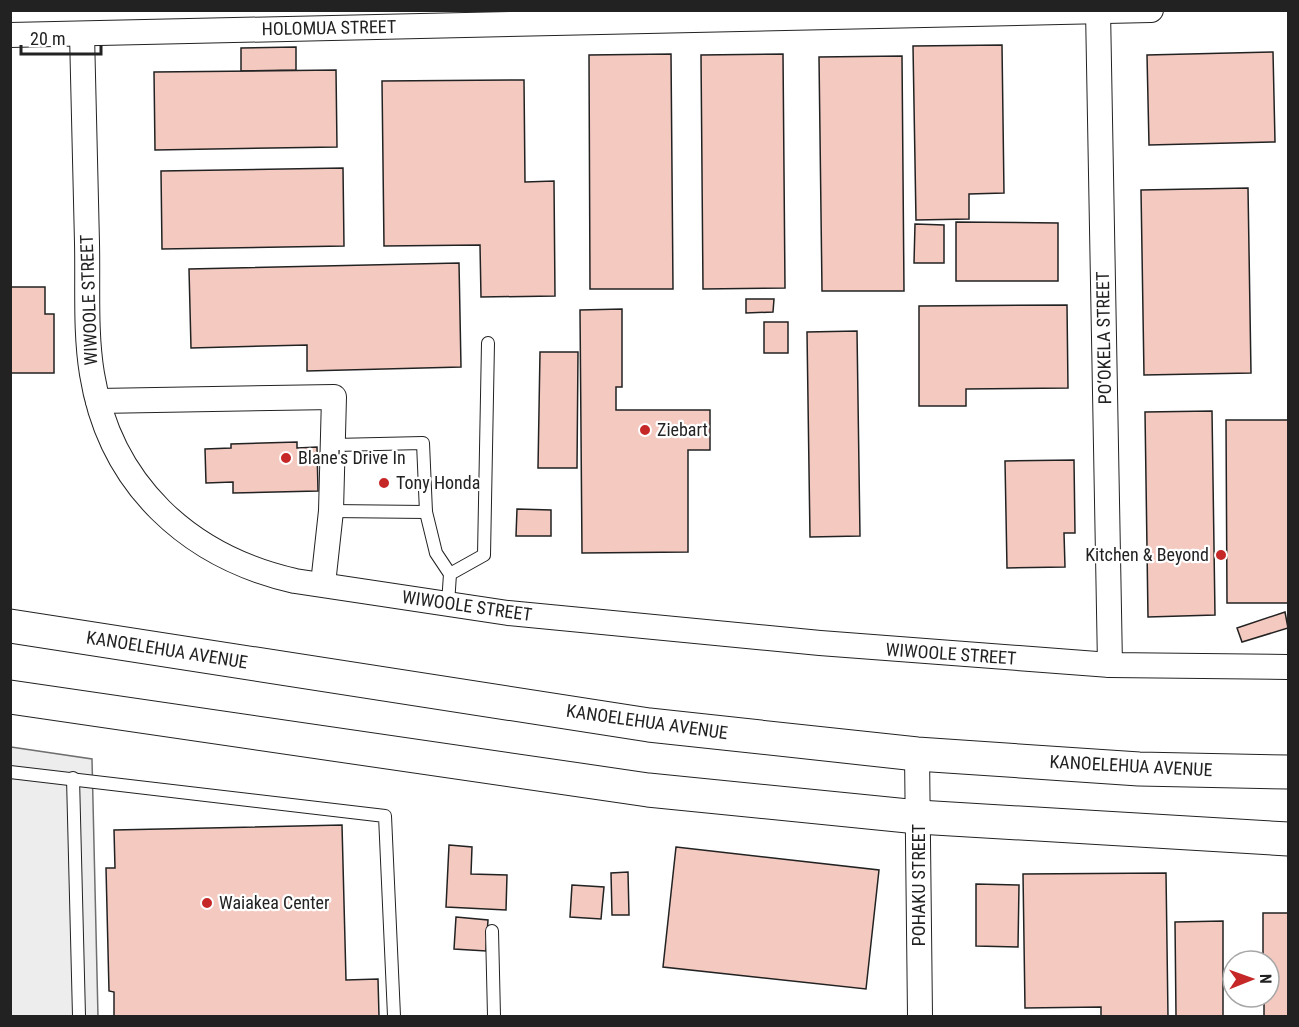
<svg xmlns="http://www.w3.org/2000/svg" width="1299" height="1027" font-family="'Roboto Condensed',sans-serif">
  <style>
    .parking { fill: #ededed; stroke: #6f6f6f; stroke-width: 1.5 }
    .building { fill: #f3c9c0; stroke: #222; stroke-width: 1.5 }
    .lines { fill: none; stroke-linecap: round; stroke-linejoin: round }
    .lane-casing { stroke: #222; stroke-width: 14 }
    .street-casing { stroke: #222; stroke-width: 26 }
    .highway-casing { stroke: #222; stroke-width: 35 }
    .lane { stroke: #fff; stroke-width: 12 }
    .street { stroke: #fff; stroke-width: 24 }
    .highway { stroke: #fff; stroke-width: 33 }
    .poi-dot { fill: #c62828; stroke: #fff; stroke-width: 2 }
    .labels { text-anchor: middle; stroke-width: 4.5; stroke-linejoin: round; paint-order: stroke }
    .street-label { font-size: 18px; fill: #222; stroke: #fff }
    .poi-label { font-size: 18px; fill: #222; stroke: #fff; text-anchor: start }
  </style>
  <rect width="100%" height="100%" fill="#fff"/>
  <!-- parking -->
  <polygon class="parking" points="11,747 92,759 98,1016 11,1016"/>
  <!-- building -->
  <g class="building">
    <polygon points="1002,45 1004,193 969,194 969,219 916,220 913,46"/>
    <polygon points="296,47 296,70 241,71 241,48"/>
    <polygon points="1273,52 1275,142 1149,145 1147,55"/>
    <polygon points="671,54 673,289 590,289 589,55"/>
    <polygon points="783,54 785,288 703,289 701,55"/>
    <polygon points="902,56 904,291 822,291 819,57"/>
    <polygon points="336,70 337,147 155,150 154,72"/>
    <polygon points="524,80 525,182 554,181 555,296 481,297 480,245 384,246 382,81"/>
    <polygon points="343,168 344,246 162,249 161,171"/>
    <polygon points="1248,188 1251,373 1144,375 1141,190"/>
    <polygon points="956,222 1058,223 1058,281 956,281"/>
    <polygon points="915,224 944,225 944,263 914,263"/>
    <polygon points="459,263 461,367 307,371 307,345 191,348 189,269"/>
    <polygon points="10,287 45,287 45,314 54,314 54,373 10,373"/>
    <polygon points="746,299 774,299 773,312 746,313"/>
    <polygon points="1067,305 1068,388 966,389 966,406 919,406 919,306"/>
    <polygon points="622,309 622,387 616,387 616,410 710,410 710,450 688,450 688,552 582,553 580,310"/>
    <rect x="764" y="322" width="24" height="31"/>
    <polygon points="857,331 860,536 810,537 807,332"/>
    <polygon points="540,352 578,352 577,468 538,468"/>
    <polygon points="1212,411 1215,615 1148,617 1145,412"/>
    <polygon points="1226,420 1288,420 1288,603 1227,603"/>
    <polygon points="297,442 297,448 317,447 318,491 233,493 233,482 206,483 205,449 231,448 231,444"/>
    <polygon points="1074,460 1075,533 1064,533 1065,567 1007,568 1005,461"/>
    <polygon points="517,509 551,510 551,536 516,536"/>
    <polygon points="1285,612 1288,628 1242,642 1237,628"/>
    <polygon points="342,825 346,980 378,979 379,1016 114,1016 114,992 109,991 106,868 115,868 114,830"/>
    <polygon points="449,845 472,847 471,874 507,875 506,910 446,907"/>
    <polygon points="676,847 879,870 866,989 663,967"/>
    <polygon points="628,872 629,915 612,915 611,873"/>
    <polygon points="1166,873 1168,1016 1101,1016 1101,1007 1025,1008 1023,874"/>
    <polygon points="976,884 1019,885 1018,947 976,946"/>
    <polygon points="572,885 604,887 601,919 570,917"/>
    <polygon points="1263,913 1288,913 1288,1016 1264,1016 1264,997 1269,997 1269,961 1263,961"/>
    <polygon points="456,917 488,920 486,951 454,949"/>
    <polygon points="1223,921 1223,1016 1176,1016 1175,922"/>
  </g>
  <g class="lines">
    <!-- lane casing -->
    <g class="lane-casing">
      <g id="lane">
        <polyline points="334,445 423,443 426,512 436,553 450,574 448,604"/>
        <polyline points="331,511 426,512"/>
        <polyline points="450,574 484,555 488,343"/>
        <polyline points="10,772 385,816 394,1016"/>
        <polyline points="73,778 79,1016"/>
        <polyline points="492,931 494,1016"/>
      </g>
    </g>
    <!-- street casing -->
    <g class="street-casing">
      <g id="street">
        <polyline points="1098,10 1110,665"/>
        <path d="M82,34C84,103 85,173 87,243C88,286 85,332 92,374C110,485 189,557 295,581L508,613L820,643L1110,665L1288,667"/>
        <polyline points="10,35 1151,10"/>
        <polyline points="98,401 334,397 331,511 323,584"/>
        <polyline points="917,754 920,1016"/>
      </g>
    </g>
    <!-- highway casing -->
    <g class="highway-casing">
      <g id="highway">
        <polyline points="10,626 649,725 917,754 1139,769 1288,772"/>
        <polyline points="10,697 648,790 918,817 1288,839"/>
      </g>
    </g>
    <!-- lane -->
    <use href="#lane" class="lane"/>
    <!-- street -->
    <use href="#street" class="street"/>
    <!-- highway -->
    <use href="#highway" class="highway"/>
  </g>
  <!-- markers -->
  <g class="poi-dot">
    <circle cx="645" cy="430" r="6"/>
    <circle cx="286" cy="458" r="6"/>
    <circle cx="384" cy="483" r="6"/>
    <circle cx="1221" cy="555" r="6"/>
    <circle cx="207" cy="903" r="6"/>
  </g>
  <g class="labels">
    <!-- street labels -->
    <g class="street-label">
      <text transform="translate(329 28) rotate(-1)" y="6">HOLOMUA STREET</text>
      <text transform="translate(89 300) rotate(-92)" y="6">WIWOOLE STREET</text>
      <text transform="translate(1104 338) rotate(-91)" y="6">PO‘OKELA STREET</text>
      <text transform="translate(467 606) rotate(8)" y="6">WIWOOLE STREET</text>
      <text transform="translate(167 650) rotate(9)" y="6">KANOELEHUA AVENUE</text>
      <text transform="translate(951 654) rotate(4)" y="6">WIWOOLE STREET</text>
      <text transform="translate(647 722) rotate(8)" y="6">KANOELEHUA AVENUE</text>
      <text transform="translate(1131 766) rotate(3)" y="6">KANOELEHUA AVENUE</text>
      <text transform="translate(919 885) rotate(-90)" y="6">POHAKU STREET</text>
    </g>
    <!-- poi labels -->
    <g class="poi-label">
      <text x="657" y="436">Ziebart</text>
      <text x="298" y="464">Blane's Drive In</text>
      <text x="396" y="489">Tony Honda</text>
      <text x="1209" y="561" text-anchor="end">Kitchen &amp; Beyond</text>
      <text x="219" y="909">Waiakea Center</text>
    </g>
  </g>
  <!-- border -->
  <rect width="1299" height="1027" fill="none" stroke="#222222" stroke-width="24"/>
  <!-- north arrow -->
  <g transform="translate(1251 979) rotate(89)"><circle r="28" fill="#ffffff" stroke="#a7a7a7" stroke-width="1.5"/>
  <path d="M0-4.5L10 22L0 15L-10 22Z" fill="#c62828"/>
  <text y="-9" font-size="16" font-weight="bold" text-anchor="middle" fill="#222222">N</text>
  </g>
  <!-- scale -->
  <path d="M21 45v9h80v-9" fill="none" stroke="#222222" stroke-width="3"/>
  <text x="30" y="45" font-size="18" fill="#222222" stroke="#ffffff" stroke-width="4.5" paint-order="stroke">20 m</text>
</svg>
